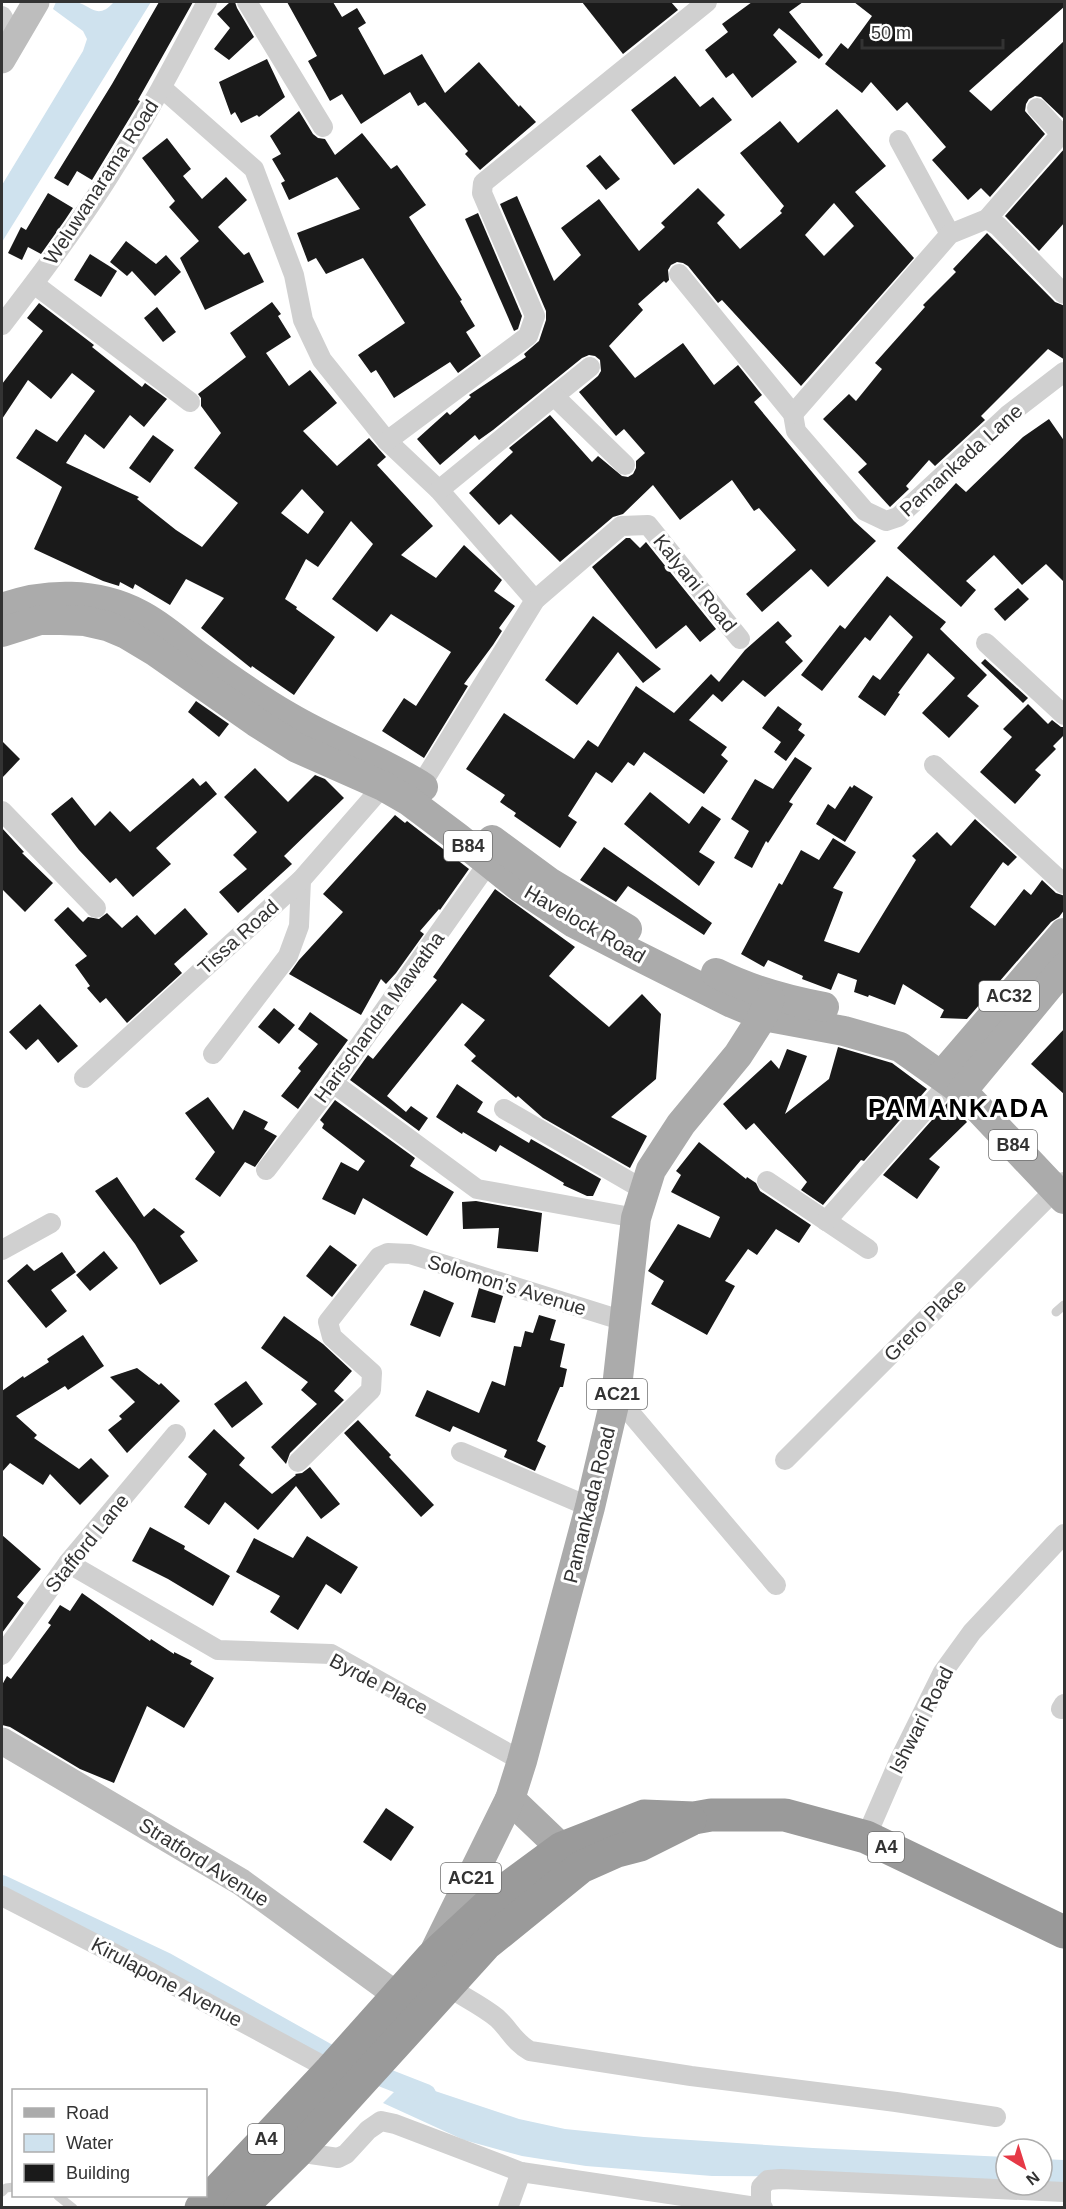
<svg xmlns="http://www.w3.org/2000/svg" width="1066" height="2209" font-family="Helvetica,sans-serif">
  <style>
    .water { fill: #cfe2ee }
    .lines { fill: none; stroke-linecap: round; stroke-linejoin: round }
    .canal { stroke: #cfe2ee; stroke-width: 20 }
    .building { fill: #1a1a1a; fill-rule: evenodd }
    .lane { stroke: #d0d0d0; stroke-width: 9 }
    .street { stroke: #d0d0d0; stroke-width: 20 }
    .secondary { stroke: #bdbdbd; stroke-width: 27 }
    .primary { stroke: #ababab; stroke-width: 30 }
    .highway { stroke: #9a9a9a; stroke-width: 33 }
    .labels { text-anchor: middle; stroke-width: 6; stroke-linejoin: round; paint-order: stroke }
    .shield { fill: #fff; stroke: #707070; stroke-width: 1.5 }
    .shield-label { font-size: 18px; font-weight: bold; fill: #333 }
    .street-label { font-size: 20px; fill: #333; stroke: #fff }
    .district-label { font-size: 26px; font-weight: bold; letter-spacing: 1.5px; fill: #000; stroke: #fff }
  </style>
  <rect width="100%" height="100%" fill="#fff"/>
  <!-- water -->
  <g class="water">
    <path d="M56,2C62,1 70,0 76,2C91,5 97,21 114,2H151L2,242V185L83,51L87,39L83,31L53,9Z"/>
    <polygon points="405,2081 519,2119 565,2129 644,2137 813,2148 1006,2157 1006,2185 857,2177 712,2176 586,2166 522,2156 464,2140 383,2103"/>
    <polygon points="1042,2159 1064,2160 1064,2188 1042,2185"/>
  </g>
  <g class="lines">
    <!-- canal -->
    <polyline class="canal" points="2,1885 165,1962 339,2060 426,2094"/>
  </g>
  <!-- building -->
  <g class="building">
    <polygon points="159,2 193,2 138,100 140,101 92,180 77,171 68,186 54,178 112,84"/>
    <polygon points="230,2 235,2 237,8 254,37 229,60 214,49 230,28 217,14"/>
    <polygon points="287,2 333,2 342,17 357,8 366,23 358,28 384,75 422,54 445,93 479,62 519,107 520,105 536,122 480,170 465,154 468,151 425,102 418,106 410,92 361,124 342,94 330,101 308,61 317,56"/>
    <polygon points="582,2 671,2 678,10 623,54"/>
    <polygon points="752,2 803,2 789,12 823,55 819,59 779,28 773,35 797,62 752,98 733,73 726,78 705,50 728,32 722,24"/>
    <polygon points="854,2 1065,2 1065,6 969,91 991,111 1065,40 1065,120 1041,97 1035,96 1029,99 1026,104 1025,111 1045,134 990,197 981,188 968,200 932,160 946,147 907,102 897,111 871,82 862,93 825,64 841,43 848,49 872,16"/>
    <polygon points="267,59 285,97 259,117 257,115 241,123 235,112 231,115 219,82"/>
    <polygon points="675,76 700,107 713,97 732,120 674,165 631,110"/>
    <path d="M837,109L886,166L855,192L914,258L801,386L722,300L718,303L688,266L683,263L677,262L671,265L668,270L669,280L666,283L664,281L638,304L643,310L609,346L635,378L683,343L714,385L738,365L762,395L754,402L822,484L854,521L876,541L828,587L811,569L762,612L746,594L796,550L759,508L754,511L732,480L680,520L653,485L623,514L613,517L560,562L511,514L499,525L469,493L513,452L509,448L550,415L592,462L598,456L622,476L628,477L633,474L636,468V461L645,453L624,429L616,436L579,392L598,376L601,371L600,360L595,356L589,355L582,358L493,430L479,440L475,435L440,465L417,439L447,412L450,415L471,397L469,395L526,357L524,354L539,341L546,320V311L500,204L517,196L554,281L581,255L561,228L599,199L639,251L665,227L661,223L698,188L725,215L717,223L740,249L782,213L780,211L784,206L740,153L780,121L798,143ZM834,203L854,226L824,256L805,235Z"/>
    <polygon points="299,111 313,134 318,138 325,139 335,155 362,133 391,169 397,165 426,205 409,217 462,300 460,301 475,326 466,332 481,356 458,373 450,362 394,398 376,370 371,373 358,355 405,323 363,258 326,274 316,258 308,262 297,233 360,209 337,177 289,200 281,183 285,181 272,159 281,154 270,136"/>
    <polygon points="167,138 191,169 183,176 202,199 226,177 247,200 218,227 244,255 249,252 264,282 205,310 180,258 199,241 169,207 175,201 142,158"/>
    <polygon points="1065,148 1065,222 1039,251 1005,216"/>
    <polygon points="600,155 620,179 606,190 586,166"/>
    <polygon points="48,193 73,208 65,220 41,254 28,247 22,260 8,253 21,227 26,230"/>
    <polygon points="478,213 522,316 518,329 514,331 465,219"/>
    <polygon points="987,233 1055,302 1065,306 1065,360 1048,349 981,416 985,420 935,466 929,460 906,486 909,489 890,507 858,472 867,464 823,419 849,394 856,401 882,369 875,363 925,307 923,305 956,272 953,269"/>
    <polygon points="126,241 156,264 166,255 181,272 155,296 132,271 127,276 110,262"/>
    <polygon points="90,254 117,271 101,297 74,280"/>
    <path d="M272,302L281,314L278,316L291,337L266,353L289,386L310,370L337,403L303,431L337,466L369,438L386,457L377,465L433,526L401,555L436,578L464,545L502,580L494,591L515,606L499,628L502,631L493,645L464,684L468,686L424,758L382,731L404,698L416,706L451,652L391,614L377,632L332,599L373,544L351,521L318,567L306,559L285,599L297,607L296,609L335,637L294,695L252,666L251,668L201,628L224,598L186,579L170,605L135,584L133,589L120,582L119,586L103,581L34,549L62,487L16,458L36,429L57,442L95,391L72,373L51,399L28,380L2,419V384L43,331L27,318L39,303L94,345L92,347L142,387L145,383L167,399L144,427L130,415L104,449L85,434L66,463L139,497L137,499L176,530L202,547L238,503L194,468L221,433L201,406V398L198,394L246,357L230,333ZM302,489L324,512L308,534L281,513Z"/>
    <polygon points="157,307 176,332 163,342 144,318"/>
    <polygon points="1049,419 1065,442 1065,583 1046,564 1022,585 994,555 966,581 976,590 961,607 897,548 956,483 966,492 1023,437"/>
    <polygon points="153,435 174,450 150,483 129,468"/>
    <polygon points="626,538 630,538 640,548 646,542 716,629 700,642 686,625 656,649 592,567"/>
    <polygon points="887,576 946,622 940,629 987,675 967,696 979,706 949,738 922,713 955,678 928,653 898,693 900,694 885,716 858,697 873,675 880,680 913,637 890,615 870,641 865,637 822,691 801,675 840,625 845,629"/>
    <polygon points="1018,588 1029,599 1005,621 994,609"/>
    <polygon points="593,616 661,669 643,683 618,652 577,705 545,680"/>
    <polygon points="778,621 792,636 785,642 803,661 765,697 743,680 722,702 713,694 689,720 727,747 721,755 728,761 704,794 644,752 634,766 628,762 612,783 596,772 568,816 577,822 560,848 514,816 516,813 500,802 505,795 466,769 504,713 574,759 588,740 598,747 636,686 674,713 711,674 719,682 745,650"/>
    <polygon points="985,659 1028,698 1023,703 981,663"/>
    <polygon points="196,701 229,724 219,737 188,712"/>
    <polygon points="1028,704 1048,724 1052,720 1061,727 1065,727 1065,734 1053,746 1056,749 1035,770 1041,775 1015,804 980,772 1012,737 1003,729"/>
    <polygon points="778,706 802,724 798,730 805,735 786,761 774,752 781,742 762,728"/>
    <polygon points="2,741 20,759 2,778"/>
    <polygon points="795,757 812,768 789,802 793,804 768,843 766,841 752,868 734,858 749,831 731,819 755,779 773,789"/>
    <polygon points="255,768 288,802 315,775 325,779 344,798 284,856 292,864 238,913 219,892 247,869 233,855 257,832 224,797"/>
    <polygon points="193,778 200,786 206,781 217,794 156,848 171,864 133,897 116,878 110,883 79,850 51,814 72,797 95,826 110,811 130,832"/>
    <polygon points="854,785 873,797 845,842 816,824 828,804 835,809 850,786 852,788"/>
    <polygon points="650,792 689,824 702,806 721,819 699,852 715,862 699,886 624,824"/>
    <polygon points="395,815 405,823 407,821 469,869 440,910 439,909 420,931 424,934 396,973 386,984 381,979 361,1015 289,974 299,960 343,912 323,894"/>
    <polygon points="975,819 1017,857 1008,866 1003,862 970,907 995,926 1024,889 1031,895 1042,880 1056,893 1065,896 1065,909 1059,917 1051,922 967,1019 940,1018 944,1010 903,984 895,1005 869,995 868,997 854,992 857,980 838,973 831,990 802,979 803,976 768,960 764,967 741,954 779,883 782,885 801,850 819,860 833,838 856,852 833,888 843,892 824,941 859,953 916,860 912,856 937,832 951,846"/>
    <polygon points="2,828 24,852 22,853 53,883 25,912 2,889"/>
    <polygon points="604,847 712,923 704,935 628,886 616,902 580,880"/>
    <polygon points="495,889 575,947 549,976 609,1027 642,994 661,1014 656,1079 611,1117 647,1136 630,1168 543,1118 518,1096 516,1098 471,1061 476,1056 464,1045 485,1020 462,1003 387,1096 406,1112 411,1106 428,1118 419,1131 350,1080 368,1055 373,1059 437,980 433,977"/>
    <polygon points="68,907 83,922 88,917 99,919 107,913 122,928 137,915 155,935 185,908 208,934 174,964 182,973 127,1023 106,998 100,1003 87,988 90,986 75,965 87,956 54,920"/>
    <polygon points="40,1004 78,1046 58,1063 38,1039 26,1050 9,1032"/>
    <polygon points="274,1008 295,1025 279,1044 258,1027"/>
    <polygon points="310,1012 348,1040 298,1109 281,1096 301,1071 298,1068 318,1044 298,1029"/>
    <polygon points="1065,1028 1065,1095 1031,1064"/>
    <polygon points="838,1047 892,1063 927,1089 864,1161 861,1160 823,1205 801,1190 807,1182 754,1123 746,1130 723,1104 771,1060 779,1069 787,1049 807,1056 785,1114 829,1079"/>
    <polygon points="457,1084 483,1102 477,1112 529,1143 531,1139 601,1179 593,1196 587,1196 563,1185 564,1183 500,1145 496,1152 463,1132 462,1134 436,1117"/>
    <polygon points="208,1097 233,1130 244,1110 268,1122 264,1129 277,1136 255,1167 245,1162 220,1197 195,1179 215,1152 185,1113"/>
    <polygon points="335,1100 415,1158 410,1166 454,1192 427,1236 363,1198 355,1215 322,1199 341,1162 358,1171 365,1161 322,1128 324,1124 320,1120"/>
    <polygon points="948,1102 967,1122 929,1159 940,1167 917,1199 883,1175"/>
    <polygon points="699,1142 746,1179 747,1177 756,1183 760,1191 811,1225 799,1243 776,1229 757,1255 748,1249 725,1281 735,1286 707,1335 651,1304 664,1281 648,1271 678,1224 710,1238 720,1217 671,1192 681,1175 676,1171"/>
    <polygon points="117,1177 144,1217 154,1208 185,1232 180,1236 198,1261 160,1285 135,1244 95,1191"/>
    <polygon points="476,1201 542,1213 538,1252 497,1248 499,1228 463,1229 462,1202"/>
    <polygon points="330,1245 357,1265 332,1297 306,1276"/>
    <polygon points="104,1251 118,1268 90,1291 76,1275"/>
    <polygon points="62,1252 76,1272 51,1290 67,1311 46,1328 7,1281 27,1264 34,1271"/>
    <polygon points="479,1288 503,1296 495,1323 471,1317"/>
    <polygon points="424,1290 454,1303 440,1337 410,1325"/>
    <polygon points="539,1315 556,1320 550,1340 565,1344 560,1367 567,1369 563,1387 560,1387 537,1441 546,1446 535,1471 504,1457 507,1450 453,1426 450,1432 415,1416 427,1390 479,1413 492,1381 505,1386 514,1346 521,1347 525,1331 533,1333"/>
    <polygon points="284,1316 323,1344 352,1371 334,1391 344,1400 290,1453 286,1464 271,1447 317,1404 301,1390 308,1382 261,1348"/>
    <polygon points="83,1335 104,1366 68,1390 65,1386 16,1416 37,1435 34,1438 79,1469 91,1458 109,1476 80,1505 50,1474 43,1485 10,1463 2,1472 2,1391 23,1376 24,1378 49,1362 47,1359"/>
    <polygon points="137,1368 159,1385 161,1383 180,1401 127,1453 108,1430 122,1419 119,1416 135,1402 110,1377"/>
    <polygon points="246,1381 263,1404 232,1428 214,1404"/>
    <polygon points="358,1420 391,1455 389,1457 434,1505 421,1517 344,1433"/>
    <polygon points="214,1429 245,1458 239,1465 272,1494 296,1475 295,1474 302,1473 310,1467 340,1504 321,1519 296,1486 258,1530 225,1502 209,1525 184,1507 207,1474 188,1457"/>
    <polygon points="150,1527 185,1546 184,1549 230,1576 213,1606 168,1579 132,1561"/>
    <polygon points="2,1535 41,1569 17,1597 24,1603 2,1633"/>
    <polygon points="307,1536 358,1567 341,1594 326,1584 298,1630 270,1612 280,1596 236,1572 254,1538 293,1558"/>
    <polygon points="82,1593 150,1641 151,1639 174,1654 174,1652 192,1661 190,1664 214,1678 184,1728 147,1706 114,1783 80,1769 10,1727 2,1725 2,1685 7,1676 11,1679 51,1625 48,1623 60,1605 70,1611"/>
    <polygon points="386,1808 414,1827 391,1861 363,1842"/>
  </g>
  <g class="lines">
    <!-- lane -->
    <g class="lane">
      <polyline points="1056,1312 1064,1305"/>
      <polyline points="2,2192 6,2188 14,2187"/>
      <polyline points="58,2196 73,2208"/>
    </g>
    <!-- street -->
    <g class="street">
      <polyline points="247,2 323,127"/>
      <polyline points="2,16 15,40"/>
      <polyline points="162,88 254,169 294,275 303,320 322,360 387,441 439,490 535,600"/>
      <polyline points="899,140 950,234"/>
      <polyline points="987,219 998,226 1064,294"/>
      <polyline points="679,274 793,414 796,431 865,511 886,521 898,517 1008,415 1064,372"/>
      <polyline points="34,284 190,402"/>
      <path d="M2,325C40,276 78,226 111,173C146,118 177,59 207,2"/>
      <polyline points="554,396 590,367"/>
      <polyline points="793,414 950,234 987,219 1061,134 1037,108"/>
      <polyline points="387,441 528,336 535,316 482,193 483,183 707,2"/>
      <polyline points="439,490 554,396 625,465"/>
      <polyline points="986,643 1064,715"/>
      <polyline points="934,765 1064,884"/>
      <polyline points="421,785 535,600 621,526 648,525 740,639"/>
      <polyline points="2,811 96,908"/>
      <polyline points="213,1054 288,956 299,926 301,880"/>
      <polyline points="84,1078 301,880 383,786"/>
      <polyline points="333,1083 477,1189 636,1218"/>
      <polyline points="504,1109 644,1190"/>
      <polyline points="266,1170 333,1083 489,862"/>
      <polyline points="767,1181 868,1249"/>
      <polyline points="826,1221 950,1082"/>
      <polyline points="2,1250 51,1223"/>
      <polyline points="616,1396 776,1585"/>
      <polyline points="461,1452 590,1507"/>
      <polyline points="785,1460 1063,1182"/>
      <polyline points="298,1462 371,1390 372,1373 332,1337 328,1322 379,1257 388,1253 410,1254 624,1321"/>
      <polyline points="68,1563 218,1650 331,1654 522,1761"/>
      <polyline points="2,1655 68,1563 176,1434"/>
      <polyline points="1061,1709 1064,1704"/>
      <polyline points="866,1837 899,1761 943,1672 972,1632 1064,1534"/>
      <polyline points="2,1896 146,1970 331,2070"/>
      <path d="M441,1982C459,1995 480,2004 497,2018C510,2030 514,2042 530,2051L691,2076L896,2102L996,2117"/>
      <polyline points="297,2152 338,2158 346,2154 368,2130 381,2121 395,2124 521,2172 763,2208"/>
      <polyline points="761,2207 761,2187 768,2180 781,2179 1064,2192"/>
      <polyline points="508,2208 521,2172"/>
    </g>
    <!-- secondary -->
    <g class="secondary">
      <polyline points="2,60 36,2"/>
      <polyline points="2,1741 241,1882 398,1996 412,2008"/>
    </g>
    <!-- primary -->
    <g class="primary">
      <path d="M2,608C46,592 97,592 139,614C161,625 179,642 198,656C228,678 258,699 289,717C333,743 381,760 423,787"/>
      <polyline points="2,632 40,620 61,620 85,621 107,626 126,634 156,652 256,722 297,748 383,786 409,801 457,837 521,888 574,923 630,952 732,1003 763,1016 844,1031 900,1047 962,1091 1064,1199"/>
      <polyline points="492,840 549,882 627,929"/>
      <path d="M716,973C750,990 786,1000 824,1007"/>
      <polyline points="942,1075 1064,933"/>
      <polyline points="962,1091 1064,968"/>
      <polyline points="510,1799 579,1865"/>
      <polyline points="435,1951 510,1799 522,1761 590,1507 616,1396 636,1218 651,1170 681,1124 738,1055 763,1016 770,998"/>
    </g>
    <!-- highway -->
    <g class="highway">
      <polyline points="201,2208 331,2070 432,1957 501,1893 562,1848 644,1816 694,1818 711,1815 785,1815 866,1837 1064,1932"/>
      <polyline points="240,2208 297,2152 486,1944 581,1867 617,1851 640,1845 690,1820"/>
    </g>
  </g>
  <g class="labels">
    <!-- shield labels -->
    <g class="shield">
      <rect x="444" y="831" width="48" height="30" rx="4.5"/>
      <rect x="979" y="981" width="60" height="30" rx="4.5"/>
      <rect x="989" y="1130" width="48" height="30" rx="4.5"/>
      <rect x="587" y="1379" width="60" height="30" rx="4.5"/>
      <rect x="868" y="1832" width="36" height="30" rx="4.5"/>
      <rect x="441" y="1863" width="60" height="30" rx="4.5"/>
      <rect x="248" y="2124" width="36" height="30" rx="4.5"/>
    </g>
    <g class="shield-label">
      <text x="468" y="852">B84</text>
      <text x="1009" y="1002">AC32</text>
      <text x="1013" y="1151">B84</text>
      <text x="617" y="1400">AC21</text>
      <text x="886" y="1853">A4</text>
      <text x="471" y="1884">AC21</text>
      <text x="266" y="2145">A4</text>
    </g>
    <!-- street labels -->
    <g class="street-label">
      <text transform="translate(101 182) rotate(-57)" y="7">Weluwanarama Road</text>
      <text transform="translate(961 460) rotate(-42)" y="7">Pamankada Lane</text>
      <text transform="translate(695 583) rotate(51)" y="7">Kalyani Road</text>
      <text transform="translate(585 924) rotate(30)" y="7">Havelock Road</text>
      <text transform="translate(238 937) rotate(-42)" y="7">Tissa Road</text>
      <text transform="translate(379 1017) rotate(-54)" y="7">Harischandra Mawatha</text>
      <text transform="translate(507 1285) rotate(17)" y="7">Solomon's Avenue</text>
      <text transform="translate(925 1320) rotate(-45)" y="7">Grero Place</text>
      <text transform="translate(589 1505) rotate(-76)" y="7">Pamankada Road</text>
      <text transform="translate(87 1543) rotate(-51)" y="7">Stafford Lane</text>
      <text transform="translate(379 1684) rotate(28)" y="7">Byrde Place</text>
      <text transform="translate(921 1720) rotate(-63)" y="7">Ishwari Road</text>
      <text transform="translate(204 1862) rotate(32)" y="7">Stratford Avenue</text>
      <text transform="translate(167 1982) rotate(28)" y="7">Kirulapone Avenue</text>
    </g>
    <!-- district labels -->
    <g class="district-label">
      <text x="959" y="1117">PAMANKADA</text>
    </g>
  </g>
  <!-- border -->
  <rect width="1066" height="2209" fill="none" stroke="#333333" stroke-width="6"/>
  <!-- legend -->
  <rect x="12" y="2089" width="195" height="108" fill="#ffffff" stroke="#adadad" stroke-width="1.5"/>
  <rect x="24" y="2108" width="30" height="9" fill="#ababab" stroke="#adadad" stroke-width="1.5"/>
  <text x="66" y="2119" font-size="18" fill="#333333">Road</text>
  <rect x="24" y="2134" width="30" height="18" fill="#cfe2ee" stroke="#adadad" stroke-width="1.5"/>
  <text x="66" y="2149" font-size="18" fill="#333333">Water</text>
  <rect x="24" y="2164" width="30" height="18" fill="#1a1a1a" stroke="#adadad" stroke-width="1.5"/>
  <text x="66" y="2179" font-size="18" fill="#333333">Building</text>
  <!-- north arrow -->
  <g transform="translate(1024 2167) rotate(142)"><circle r="28" fill="#ffffff" stroke="#adadad" stroke-width="1.5"/>
  <path d="M0-4.5L10 22L0 15L-10 22Z" fill="#e63946"/>
  <text y="-9" font-size="16" font-weight="bold" text-anchor="middle" fill="#333333">N</text>
  </g>
  <!-- scale -->
  <path d="M862 39v9h141v-9" fill="none" stroke="#333333" stroke-width="3"/>
  <text x="871" y="39" font-size="18" fill="#333333" stroke="#ffffff" stroke-width="4.5" paint-order="stroke">50 m</text>
</svg>
